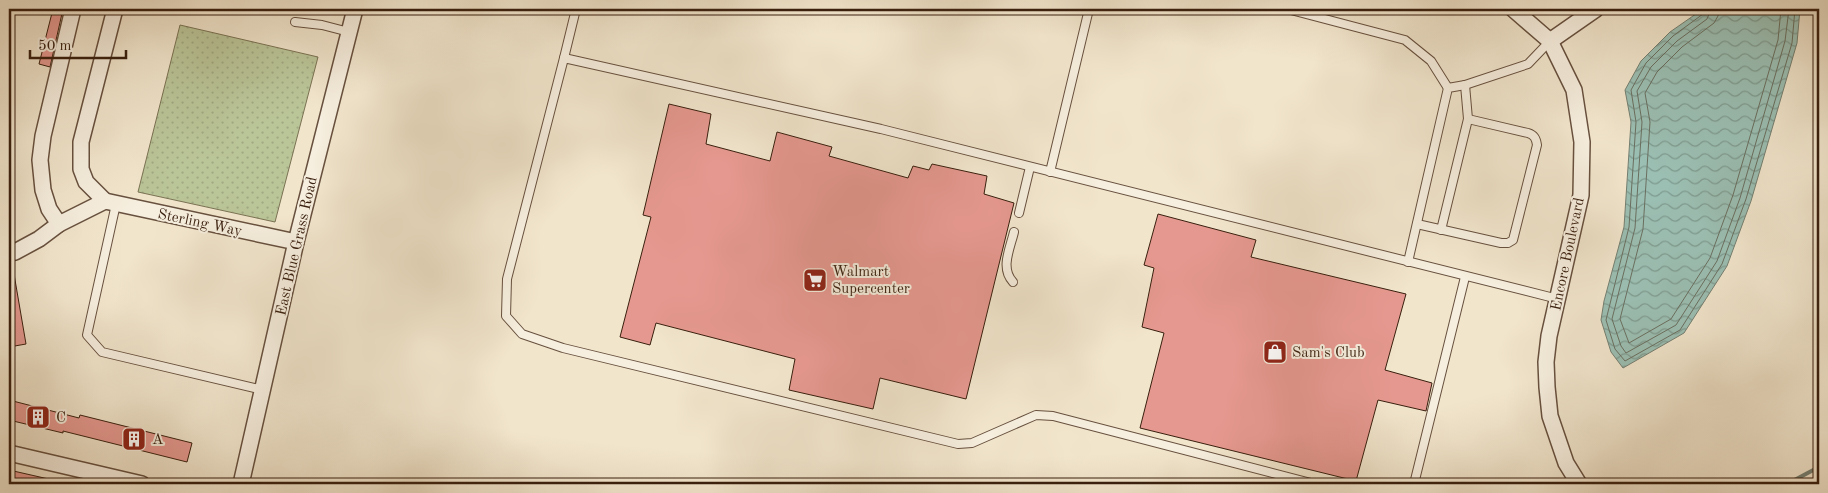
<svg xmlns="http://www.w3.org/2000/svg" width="1828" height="493" font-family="'Old Standard TT',serif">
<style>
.grass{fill:url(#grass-dots);stroke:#7a7253}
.water{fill:url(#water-waves);stroke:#747f71}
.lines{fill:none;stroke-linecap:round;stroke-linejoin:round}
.shore{stroke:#6a6f60;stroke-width:1}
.stream{stroke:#747f71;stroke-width:4}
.building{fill:#e5988f;stroke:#391f0e}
.service-casing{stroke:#67503e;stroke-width:10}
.minor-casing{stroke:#67503e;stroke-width:18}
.service{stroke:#f6eede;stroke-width:8}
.minor{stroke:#f6eede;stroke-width:15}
.labels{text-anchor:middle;stroke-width:4;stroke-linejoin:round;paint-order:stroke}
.street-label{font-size:15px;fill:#391f0e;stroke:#f6eede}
.poi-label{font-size:15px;fill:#391f0e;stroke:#f6eede;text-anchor:start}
</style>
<defs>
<pattern id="grass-dots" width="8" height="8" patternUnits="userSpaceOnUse" patternTransform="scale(1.25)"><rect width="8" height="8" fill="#bac598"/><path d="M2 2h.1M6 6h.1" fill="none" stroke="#a1a982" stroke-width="1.8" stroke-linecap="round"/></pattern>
<pattern id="water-waves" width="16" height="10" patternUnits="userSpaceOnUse" patternTransform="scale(1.25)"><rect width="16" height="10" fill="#9bbfb3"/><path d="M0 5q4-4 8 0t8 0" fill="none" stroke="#7f9b90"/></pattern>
</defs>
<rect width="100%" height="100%" fill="#f1e5cc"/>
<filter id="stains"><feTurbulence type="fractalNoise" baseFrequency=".004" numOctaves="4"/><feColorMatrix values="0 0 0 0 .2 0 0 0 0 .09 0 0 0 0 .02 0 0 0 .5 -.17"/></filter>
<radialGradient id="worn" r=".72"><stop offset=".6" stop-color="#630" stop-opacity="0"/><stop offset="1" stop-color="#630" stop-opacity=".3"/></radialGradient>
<!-- grass -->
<polygon class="grass" points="180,25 318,57 275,222 138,192"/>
<!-- water -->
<polygon class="water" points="1703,9 1800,9 1797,43 1751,201 1727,266 1684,333 1623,368 1611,352 1601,320 1604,301 1624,227 1631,122 1625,90 1641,61 1670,32"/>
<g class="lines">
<!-- shore -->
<g class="shore">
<polyline points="1705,9 1703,14 1673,36 1646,63 1631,90 1636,122 1629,227 1606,320 1615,349 1625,361 1680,330 1722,264 1746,199 1792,43 1795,9"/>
<polyline points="1711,9 1707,19 1677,41 1651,67 1637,91 1642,122 1635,228 1612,319 1621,346 1626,353 1676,325 1717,261 1740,198 1785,41 1789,9"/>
<polyline points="1719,9 1718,16 1714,23 1682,47 1657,72 1645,93 1650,122 1643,229 1620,319 1629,343 1671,319 1710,258 1733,195 1778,40 1781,9"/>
</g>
<!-- stream -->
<polyline class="stream" points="1787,484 1819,467"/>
</g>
<!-- building -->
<g class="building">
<polygon points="53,9 63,9 50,67 39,64"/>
<polygon points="669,104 711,114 706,144 770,161 777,132 832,147 829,156 908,178 913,166 929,170 932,164 987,176 984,194 1014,203 966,399 880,378 873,409 789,390 795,359 656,323 650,345 620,337 651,217 643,215"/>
<polygon points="1158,214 1256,240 1251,257 1406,294 1385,370 1432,383 1426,411 1378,400 1356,481 1140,428 1164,333 1142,327 1154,268 1144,265"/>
<polygon points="14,274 26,344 9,347 9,275"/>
<polygon points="9,400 79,418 80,415 192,443 187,462 63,431 63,433 9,420"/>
<polygon points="9,470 53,480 52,484 9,484"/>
</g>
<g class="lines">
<!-- service casing -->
<g class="service-casing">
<g id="service">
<polyline points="1287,9 1405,40 1431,61 1448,88"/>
<polyline points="295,22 322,25 349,32"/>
<polyline points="564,58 576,9"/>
<polyline points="1050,172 1089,9"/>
<polyline points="116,204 87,335 102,352 263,390"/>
<polyline points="1019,213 1030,167"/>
<path d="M1417 224 1501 243H1508L1513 240 1537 145C1536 138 1534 135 1528 133L1468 119"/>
<polyline points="1441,230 1468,119 1465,85"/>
<polyline points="1408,262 1448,88 1465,85 1528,64 1550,41"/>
<path d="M1013 282C1000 268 1010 249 1014 232"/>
<polyline points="1315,484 1053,416 1036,415 972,443 958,444 563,348 522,334 506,316 507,279 564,58 881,129 1558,299"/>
<polyline points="1414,484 1465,277"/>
</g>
</g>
<!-- minor casing -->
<g class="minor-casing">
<g id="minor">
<polyline points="1513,9 1550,41 1574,90 1582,142 1581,195 1549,336 1546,362 1547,387 1550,416 1566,463 1579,484"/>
<polyline points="1550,41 1596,9"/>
<polyline points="105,201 86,182 81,169 81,142 115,9"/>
<polyline points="59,224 49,209 43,190 40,160 43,136 73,9"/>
<polyline points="9,253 15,252 39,239 59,224 105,201 296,242"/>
<polyline points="9,453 142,484"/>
<polyline points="241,484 296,242 355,9"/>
</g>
</g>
<!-- service -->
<use href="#service" class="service"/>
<!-- minor -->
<use href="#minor" class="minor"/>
</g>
<!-- icons -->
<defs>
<g id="supermarket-square" transform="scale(1.25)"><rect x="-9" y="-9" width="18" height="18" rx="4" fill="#8f2418" stroke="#f6eede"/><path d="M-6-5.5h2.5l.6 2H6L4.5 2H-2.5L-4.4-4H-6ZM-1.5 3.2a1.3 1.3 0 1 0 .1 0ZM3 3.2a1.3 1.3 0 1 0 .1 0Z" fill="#fff"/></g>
<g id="shop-square" transform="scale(1.25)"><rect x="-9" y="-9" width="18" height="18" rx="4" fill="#8f2418" stroke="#f6eede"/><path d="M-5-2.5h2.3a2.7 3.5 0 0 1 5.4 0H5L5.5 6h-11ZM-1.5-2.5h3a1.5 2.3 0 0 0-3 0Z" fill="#fff"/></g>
<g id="building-square" transform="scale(1.25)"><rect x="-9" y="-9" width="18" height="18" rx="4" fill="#8f2418" stroke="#f6eede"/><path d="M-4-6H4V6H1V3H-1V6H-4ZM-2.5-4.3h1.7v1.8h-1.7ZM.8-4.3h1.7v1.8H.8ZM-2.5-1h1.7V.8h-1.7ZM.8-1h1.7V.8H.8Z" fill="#fff"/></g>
</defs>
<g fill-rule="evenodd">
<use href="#supermarket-square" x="815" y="280"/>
<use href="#shop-square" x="1275" y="352"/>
<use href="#building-square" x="38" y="417"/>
<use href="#building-square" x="134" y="439"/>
</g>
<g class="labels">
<!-- street labels -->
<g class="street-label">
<text transform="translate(200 222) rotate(12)" y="5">Sterling Way</text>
<text transform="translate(296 246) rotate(-77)" y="5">East Blue Grass Road</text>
<text transform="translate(1567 254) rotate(-78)" y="5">Encore Boulevard</text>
</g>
<!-- poi labels -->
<g class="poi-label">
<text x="832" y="276">Walmart<tspan x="832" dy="17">Supercenter</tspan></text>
<text x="1292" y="357">Sam's Club</text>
<text x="56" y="422">C</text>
<text x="152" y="444">A</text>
</g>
</g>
<!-- margin -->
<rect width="1828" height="493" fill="none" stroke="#f1e5cc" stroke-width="30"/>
<rect x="10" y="10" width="1808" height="473" fill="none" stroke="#391f0e" stroke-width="2.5"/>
<rect x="15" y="15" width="1798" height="463" fill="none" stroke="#391f0e"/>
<!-- scale -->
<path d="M30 50v8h96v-8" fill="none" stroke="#391f0e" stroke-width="2.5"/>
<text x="38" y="50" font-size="15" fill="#391f0e" stroke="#f6eede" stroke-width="4" paint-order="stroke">50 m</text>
<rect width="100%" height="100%" filter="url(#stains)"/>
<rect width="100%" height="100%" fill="url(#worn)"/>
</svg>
